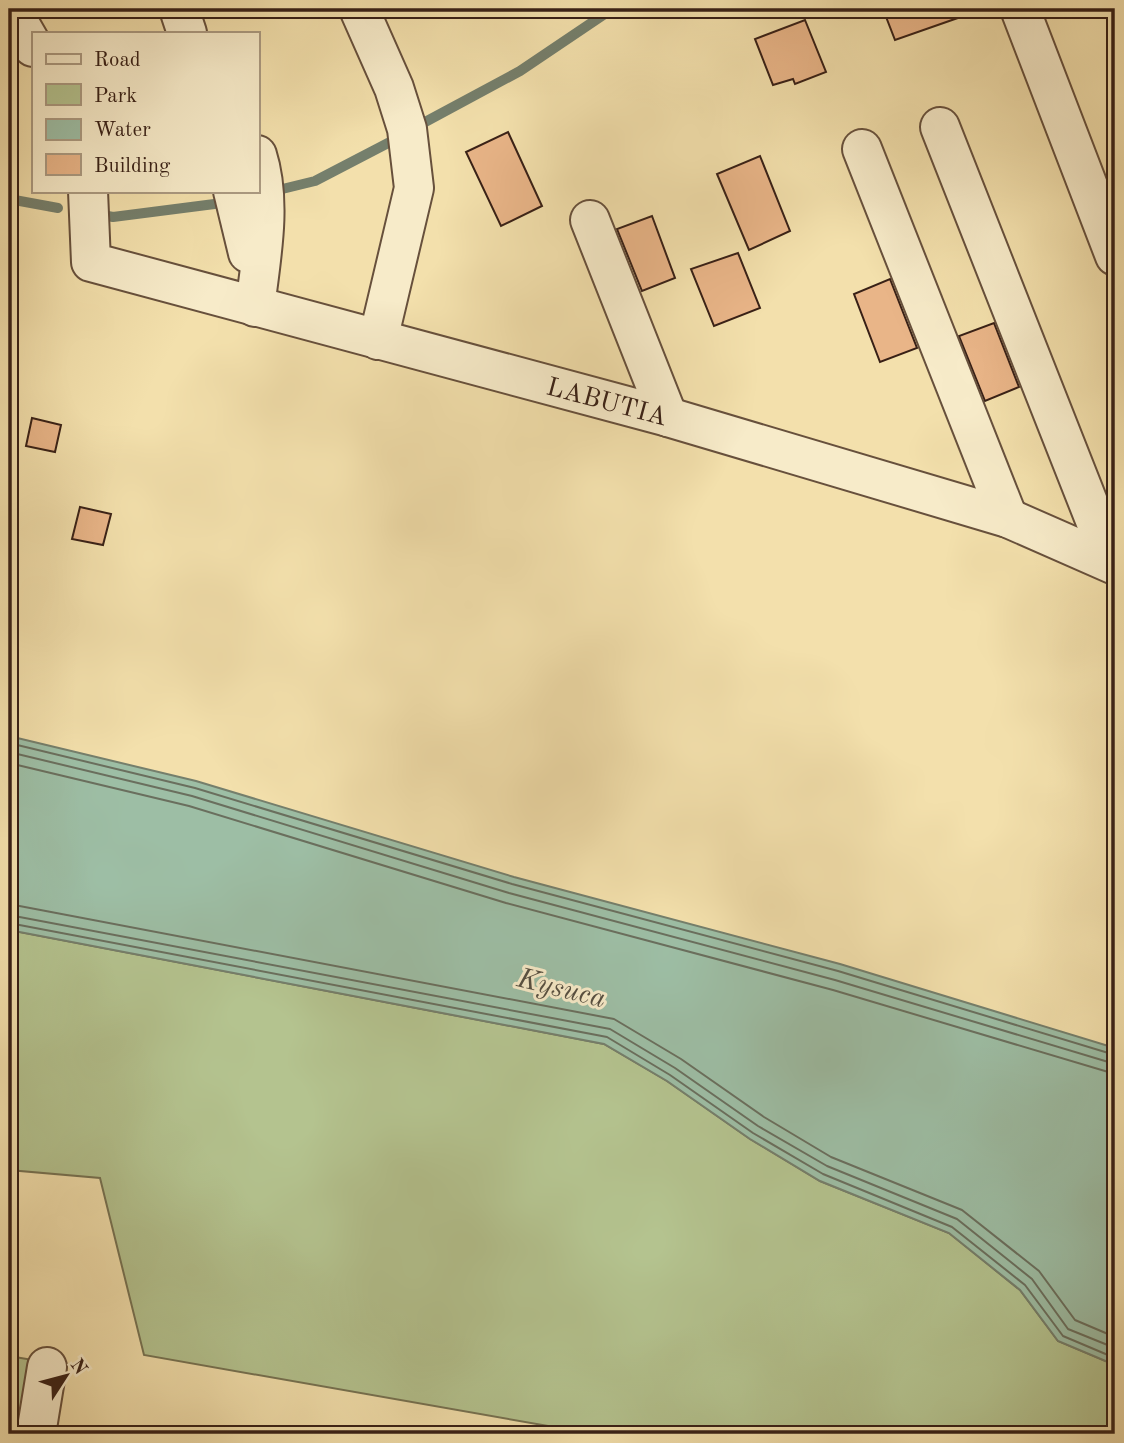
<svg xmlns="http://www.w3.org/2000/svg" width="1124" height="1443" font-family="'Old Standard TT',serif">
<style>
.green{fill:#b4c38f;stroke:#767252;stroke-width:2}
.water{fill:#9dbea5;stroke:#757f6c;stroke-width:2}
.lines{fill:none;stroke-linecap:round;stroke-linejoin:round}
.shore{stroke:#6a6f5e;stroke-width:2}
.stream{stroke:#757f6c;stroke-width:10}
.building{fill:#e9b588;stroke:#382016;stroke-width:2}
.minor-casing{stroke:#67503c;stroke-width:42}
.minor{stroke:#f7ebc9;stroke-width:38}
.labels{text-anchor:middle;stroke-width:6;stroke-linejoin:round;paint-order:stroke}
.street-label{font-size:26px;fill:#382016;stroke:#f7ebc9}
.water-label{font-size:28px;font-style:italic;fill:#564f41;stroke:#f7ebc9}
</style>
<rect width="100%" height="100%" fill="#f3e0ac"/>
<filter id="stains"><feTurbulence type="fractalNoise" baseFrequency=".00286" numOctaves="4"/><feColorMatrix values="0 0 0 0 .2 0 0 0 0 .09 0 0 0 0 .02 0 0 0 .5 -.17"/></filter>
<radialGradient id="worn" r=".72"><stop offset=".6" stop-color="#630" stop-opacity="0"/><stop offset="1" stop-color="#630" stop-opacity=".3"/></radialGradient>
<!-- green -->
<g class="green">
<polygon points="9,930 604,1044 667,1081 750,1139 820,1181 949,1233 1020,1290 1058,1341 1115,1365 1115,1434 594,1434 144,1355 100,1178 9,1170"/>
<polygon points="9,1356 39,1361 27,1434 9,1434"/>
</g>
<!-- water -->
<polygon class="water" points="9,736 196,781 514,877 840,964 1115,1048 1115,1365 1058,1341 1020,1290 949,1233 820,1181 750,1139 667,1081 604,1044 9,930"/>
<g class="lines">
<!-- shore -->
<g class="shore">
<polyline points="9,743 195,788 512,884 838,971 1115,1055"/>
<polyline points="9,752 192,796 509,893 835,980 1115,1064"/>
<polyline points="9,763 189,806 506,903 833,990 1115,1074"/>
<polyline points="9,904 614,1019 681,1059 764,1117 831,1157 962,1210 1039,1271 1075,1320 1115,1337"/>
<polyline points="9,915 610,1029 675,1068 758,1126 827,1166 957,1219 1032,1279 1068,1329 1115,1348"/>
<polyline points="9,923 607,1037 670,1075 753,1133 823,1174 952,1227 1025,1285 1063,1336 1115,1358"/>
</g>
<!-- stream -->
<g class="stream">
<polyline points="414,128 520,71 612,9"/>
<polyline points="270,192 315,181 390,142"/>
<polyline points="9,199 58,208"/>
<polyline points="97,214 113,217 230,202"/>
</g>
</g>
<!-- building -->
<g class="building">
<polygon points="883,9 971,9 972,13 895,40"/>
<polygon points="805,20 826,72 795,84 793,79 773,85 755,39"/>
<polygon points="508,132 542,206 501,226 466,152"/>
<polygon points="760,156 790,231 749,250 717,174"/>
<polygon points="652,216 675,278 642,291 617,229"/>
<polygon points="738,253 760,308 714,326 691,269"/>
<polygon points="890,279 917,348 880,362 854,294"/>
<polygon points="994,323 1019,387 985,401 959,336"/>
<polygon points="32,418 61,425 55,452 26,446"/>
<polygon points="80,507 111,514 103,545 72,539"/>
</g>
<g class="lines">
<!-- minor casing -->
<g class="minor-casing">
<g id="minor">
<polyline points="11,9 33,47"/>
<polyline points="179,9 187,33"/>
<polyline points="359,9 394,88 407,129 414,188 378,340"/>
<polyline points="1020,9 1115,256"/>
<polyline points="940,127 1112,563"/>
<polyline points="862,149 1008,518"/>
<polyline points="88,191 91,262 668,417 1008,518 1115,565"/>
<polyline points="233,191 248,253"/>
<polyline points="590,220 668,417"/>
<path d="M255 307C261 258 272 202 257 155"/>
<polyline points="36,1434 47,1367"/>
</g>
</g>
<!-- minor -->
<use href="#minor" class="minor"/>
</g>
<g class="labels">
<!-- street labels -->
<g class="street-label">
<text transform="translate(607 401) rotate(15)" y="9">LABUTIA</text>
</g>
<!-- water labels -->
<g class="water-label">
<text transform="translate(562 987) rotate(14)" y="10">Kysuca</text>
</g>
</g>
<!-- margin -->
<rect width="1124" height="1443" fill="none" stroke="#f3e0ac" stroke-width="35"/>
<rect x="10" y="10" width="1103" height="1422" fill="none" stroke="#382016" stroke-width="3.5"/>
<rect x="18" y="18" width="1089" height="1408" fill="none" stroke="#382016" stroke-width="2"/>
<!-- legend -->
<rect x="32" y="32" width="228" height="161" fill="#f7ebc9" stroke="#ab9a81" stroke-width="2"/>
<rect x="46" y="54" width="35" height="10" fill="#f7ebc9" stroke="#ab9a81" stroke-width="2"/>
<text x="94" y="66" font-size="21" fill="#382016">Road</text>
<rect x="46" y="84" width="35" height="21" fill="#b4c38f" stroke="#ab9a81" stroke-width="2"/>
<text x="94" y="102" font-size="21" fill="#382016">Park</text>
<rect x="46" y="119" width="35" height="21" fill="#9dbea5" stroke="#ab9a81" stroke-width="2"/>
<text x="94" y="136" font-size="21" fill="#382016">Water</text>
<rect x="46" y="154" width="35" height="21" fill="#e9b588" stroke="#ab9a81" stroke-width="2"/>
<text x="94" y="172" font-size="21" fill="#382016">Building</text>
<!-- north arrow -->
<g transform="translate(66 1376) rotate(54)" stroke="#f7ebc9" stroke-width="5" paint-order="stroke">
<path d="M0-5L12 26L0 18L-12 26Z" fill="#382016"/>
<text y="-10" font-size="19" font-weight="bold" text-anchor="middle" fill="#382016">N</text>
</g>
<rect width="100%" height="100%" filter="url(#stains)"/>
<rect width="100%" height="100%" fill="url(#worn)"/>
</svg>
